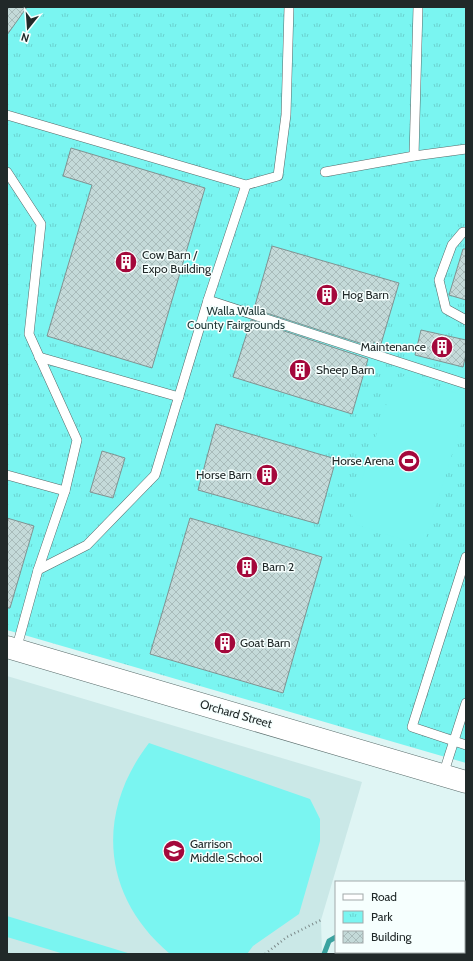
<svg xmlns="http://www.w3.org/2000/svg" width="473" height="961" font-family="Cabin,sans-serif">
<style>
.built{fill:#cae8e7}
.park{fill:url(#park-tufts)}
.pitch{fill:#7af5f1}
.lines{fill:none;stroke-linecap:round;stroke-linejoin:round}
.stream{stroke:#3ba3a0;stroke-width:5}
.building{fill:url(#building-cross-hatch);stroke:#7f9392}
.lane-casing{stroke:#586b6a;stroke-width:10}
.secondary-casing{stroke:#586b6a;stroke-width:23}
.path{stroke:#7c8a8a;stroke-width:2.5;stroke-dasharray:1 3;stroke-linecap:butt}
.lane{stroke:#fff;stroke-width:9}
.secondary{stroke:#fff;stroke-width:22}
.labels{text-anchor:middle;stroke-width:3;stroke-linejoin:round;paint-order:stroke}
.poi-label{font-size:12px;fill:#212929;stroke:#f6fffe;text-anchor:start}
.park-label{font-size:12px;fill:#233b3a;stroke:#f6fffe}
.street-label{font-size:12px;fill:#212929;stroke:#f6fffe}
</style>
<defs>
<pattern id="park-tufts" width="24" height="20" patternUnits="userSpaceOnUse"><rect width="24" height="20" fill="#7af5f1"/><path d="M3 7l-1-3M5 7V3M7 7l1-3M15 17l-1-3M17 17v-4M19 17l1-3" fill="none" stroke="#69d2cf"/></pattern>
<pattern id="building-cross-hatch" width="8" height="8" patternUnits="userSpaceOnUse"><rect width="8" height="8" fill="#c4dad9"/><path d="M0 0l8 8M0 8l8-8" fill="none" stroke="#a8bbba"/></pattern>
</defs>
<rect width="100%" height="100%" fill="#dff5f4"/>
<!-- built -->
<polygon class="built" points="7,676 362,782 321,920 322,954 7,954"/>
<!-- park -->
<polygon class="park" points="7,7 466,7 466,763 7,630"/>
<!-- pitch -->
<g class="pitch">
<polygon points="404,376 462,395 466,402 466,409 426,538 413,543 357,525 351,513 394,381"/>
<path d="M149 743 310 799 320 819V841L299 914 253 946 247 954H170C102 897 95 813 149 743Z"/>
<polygon points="7,916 131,954 64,954 7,937"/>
</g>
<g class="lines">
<!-- stream -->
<g class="stream">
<polyline points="464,904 466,903"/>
<polyline points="324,954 329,941 336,937"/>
</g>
</g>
<!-- building -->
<g class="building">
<polygon points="7,7 27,7 7,35"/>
<polygon points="71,148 205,188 152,368 47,336 92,185 63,176"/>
<polygon points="272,246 399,283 381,344 374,342 372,347 254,309"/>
<polygon points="463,249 466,249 466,300 449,295"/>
<polygon points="251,320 368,359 352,414 233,377"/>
<polygon points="421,330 466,340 466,354 463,367 415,355"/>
<polygon points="216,424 336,459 318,524 198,490"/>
<polygon points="102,451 125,458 113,498 90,492"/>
<polygon points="7,518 34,526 10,608 7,608"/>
<polygon points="190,518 322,557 283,693 150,654"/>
</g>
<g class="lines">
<!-- lane casing -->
<g class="lane-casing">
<g id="lane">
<polyline points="7,115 246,185 208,300 155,475 87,545 38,570"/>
<polyline points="414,156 418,7"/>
<polyline points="7,172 41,224 29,334 77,440 65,491"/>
<polyline points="325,172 414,156 466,149"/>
<polyline points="246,185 278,176 286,115 289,7"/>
<polyline points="466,232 463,232 452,245 439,280 446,309 466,320"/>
<polyline points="208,300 466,384"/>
<polyline points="39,357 179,397"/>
<polyline points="7,475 65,491 38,570 16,650"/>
<polyline points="466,557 412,727 466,745"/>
<polyline points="443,775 466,703"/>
</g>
</g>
<!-- secondary casing -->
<g class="secondary-casing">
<polyline id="secondary" points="7,647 466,782"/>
</g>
<!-- path -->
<polyline class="path" points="265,954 287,937 321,920"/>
<!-- lane -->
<use href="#lane" class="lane"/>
<!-- secondary -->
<use href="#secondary" class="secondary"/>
</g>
<!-- icons -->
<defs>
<g id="building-disc" transform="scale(1.15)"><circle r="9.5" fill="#a4083b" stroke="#f6fffe"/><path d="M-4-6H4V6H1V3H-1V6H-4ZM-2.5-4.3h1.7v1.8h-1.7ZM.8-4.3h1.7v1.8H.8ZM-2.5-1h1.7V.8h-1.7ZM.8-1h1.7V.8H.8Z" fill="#fff"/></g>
<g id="stadium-disc" transform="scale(1.15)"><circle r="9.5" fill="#a4083b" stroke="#f6fffe"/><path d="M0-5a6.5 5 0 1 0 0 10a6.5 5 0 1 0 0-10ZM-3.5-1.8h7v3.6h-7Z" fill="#fff"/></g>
<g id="school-disc" transform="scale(1.15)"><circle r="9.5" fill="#a4083b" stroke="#f6fffe"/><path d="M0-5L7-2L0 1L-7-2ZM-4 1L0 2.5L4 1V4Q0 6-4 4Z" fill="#fff"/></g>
</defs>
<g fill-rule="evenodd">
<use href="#building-disc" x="126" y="262"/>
<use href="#building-disc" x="327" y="295"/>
<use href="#building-disc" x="442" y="347"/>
<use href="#building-disc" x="300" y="370"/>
<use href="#stadium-disc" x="409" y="461"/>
<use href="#building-disc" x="267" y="475"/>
<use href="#building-disc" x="247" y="567"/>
<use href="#building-disc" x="225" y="643"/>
<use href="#school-disc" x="174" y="851"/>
</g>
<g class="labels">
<!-- poi labels -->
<g class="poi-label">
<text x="142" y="259">Cow Barn /<tspan x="142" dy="14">Expo Building</tspan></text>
<text x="342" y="299">Hog Barn</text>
<text x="426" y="351" text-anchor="end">Maintenance</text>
<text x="316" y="374">Sheep Barn</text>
<text x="394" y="465" text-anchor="end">Horse Arena</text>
<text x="252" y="479" text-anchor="end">Horse Barn</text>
<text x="262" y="571">Barn 2</text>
<text x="240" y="647">Goat Barn</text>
<text x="190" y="848">Garrison<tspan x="190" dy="14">Middle School</tspan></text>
</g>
<!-- park labels -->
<g class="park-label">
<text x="236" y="315">Walla Walla<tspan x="236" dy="14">County Fairgrounds</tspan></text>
</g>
<!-- street labels -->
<g class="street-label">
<text transform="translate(236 714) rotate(16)" y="4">Orchard Street</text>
</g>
</g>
<!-- border -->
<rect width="473" height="961" fill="none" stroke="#212929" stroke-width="16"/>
<!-- legend -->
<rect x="335" y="881" width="130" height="72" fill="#f6fffe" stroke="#a1a9a9"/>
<rect x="343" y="894" width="20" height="6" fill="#ffffff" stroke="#a1a9a9"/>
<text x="371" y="901" font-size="12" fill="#212929">Road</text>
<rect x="343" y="911" width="20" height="12" fill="url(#park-tufts)" stroke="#a1a9a9"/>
<text x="371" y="921" font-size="12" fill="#212929">Park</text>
<rect x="343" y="931" width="20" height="12" fill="url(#building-cross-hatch)" stroke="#a1a9a9"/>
<text x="371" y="941" font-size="12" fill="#212929">Building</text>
<!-- north arrow -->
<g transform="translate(28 28) rotate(197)" stroke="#f6fffe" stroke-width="3" paint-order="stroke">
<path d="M0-3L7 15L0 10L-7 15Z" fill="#212929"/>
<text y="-6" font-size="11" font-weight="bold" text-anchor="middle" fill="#212929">N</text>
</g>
</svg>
